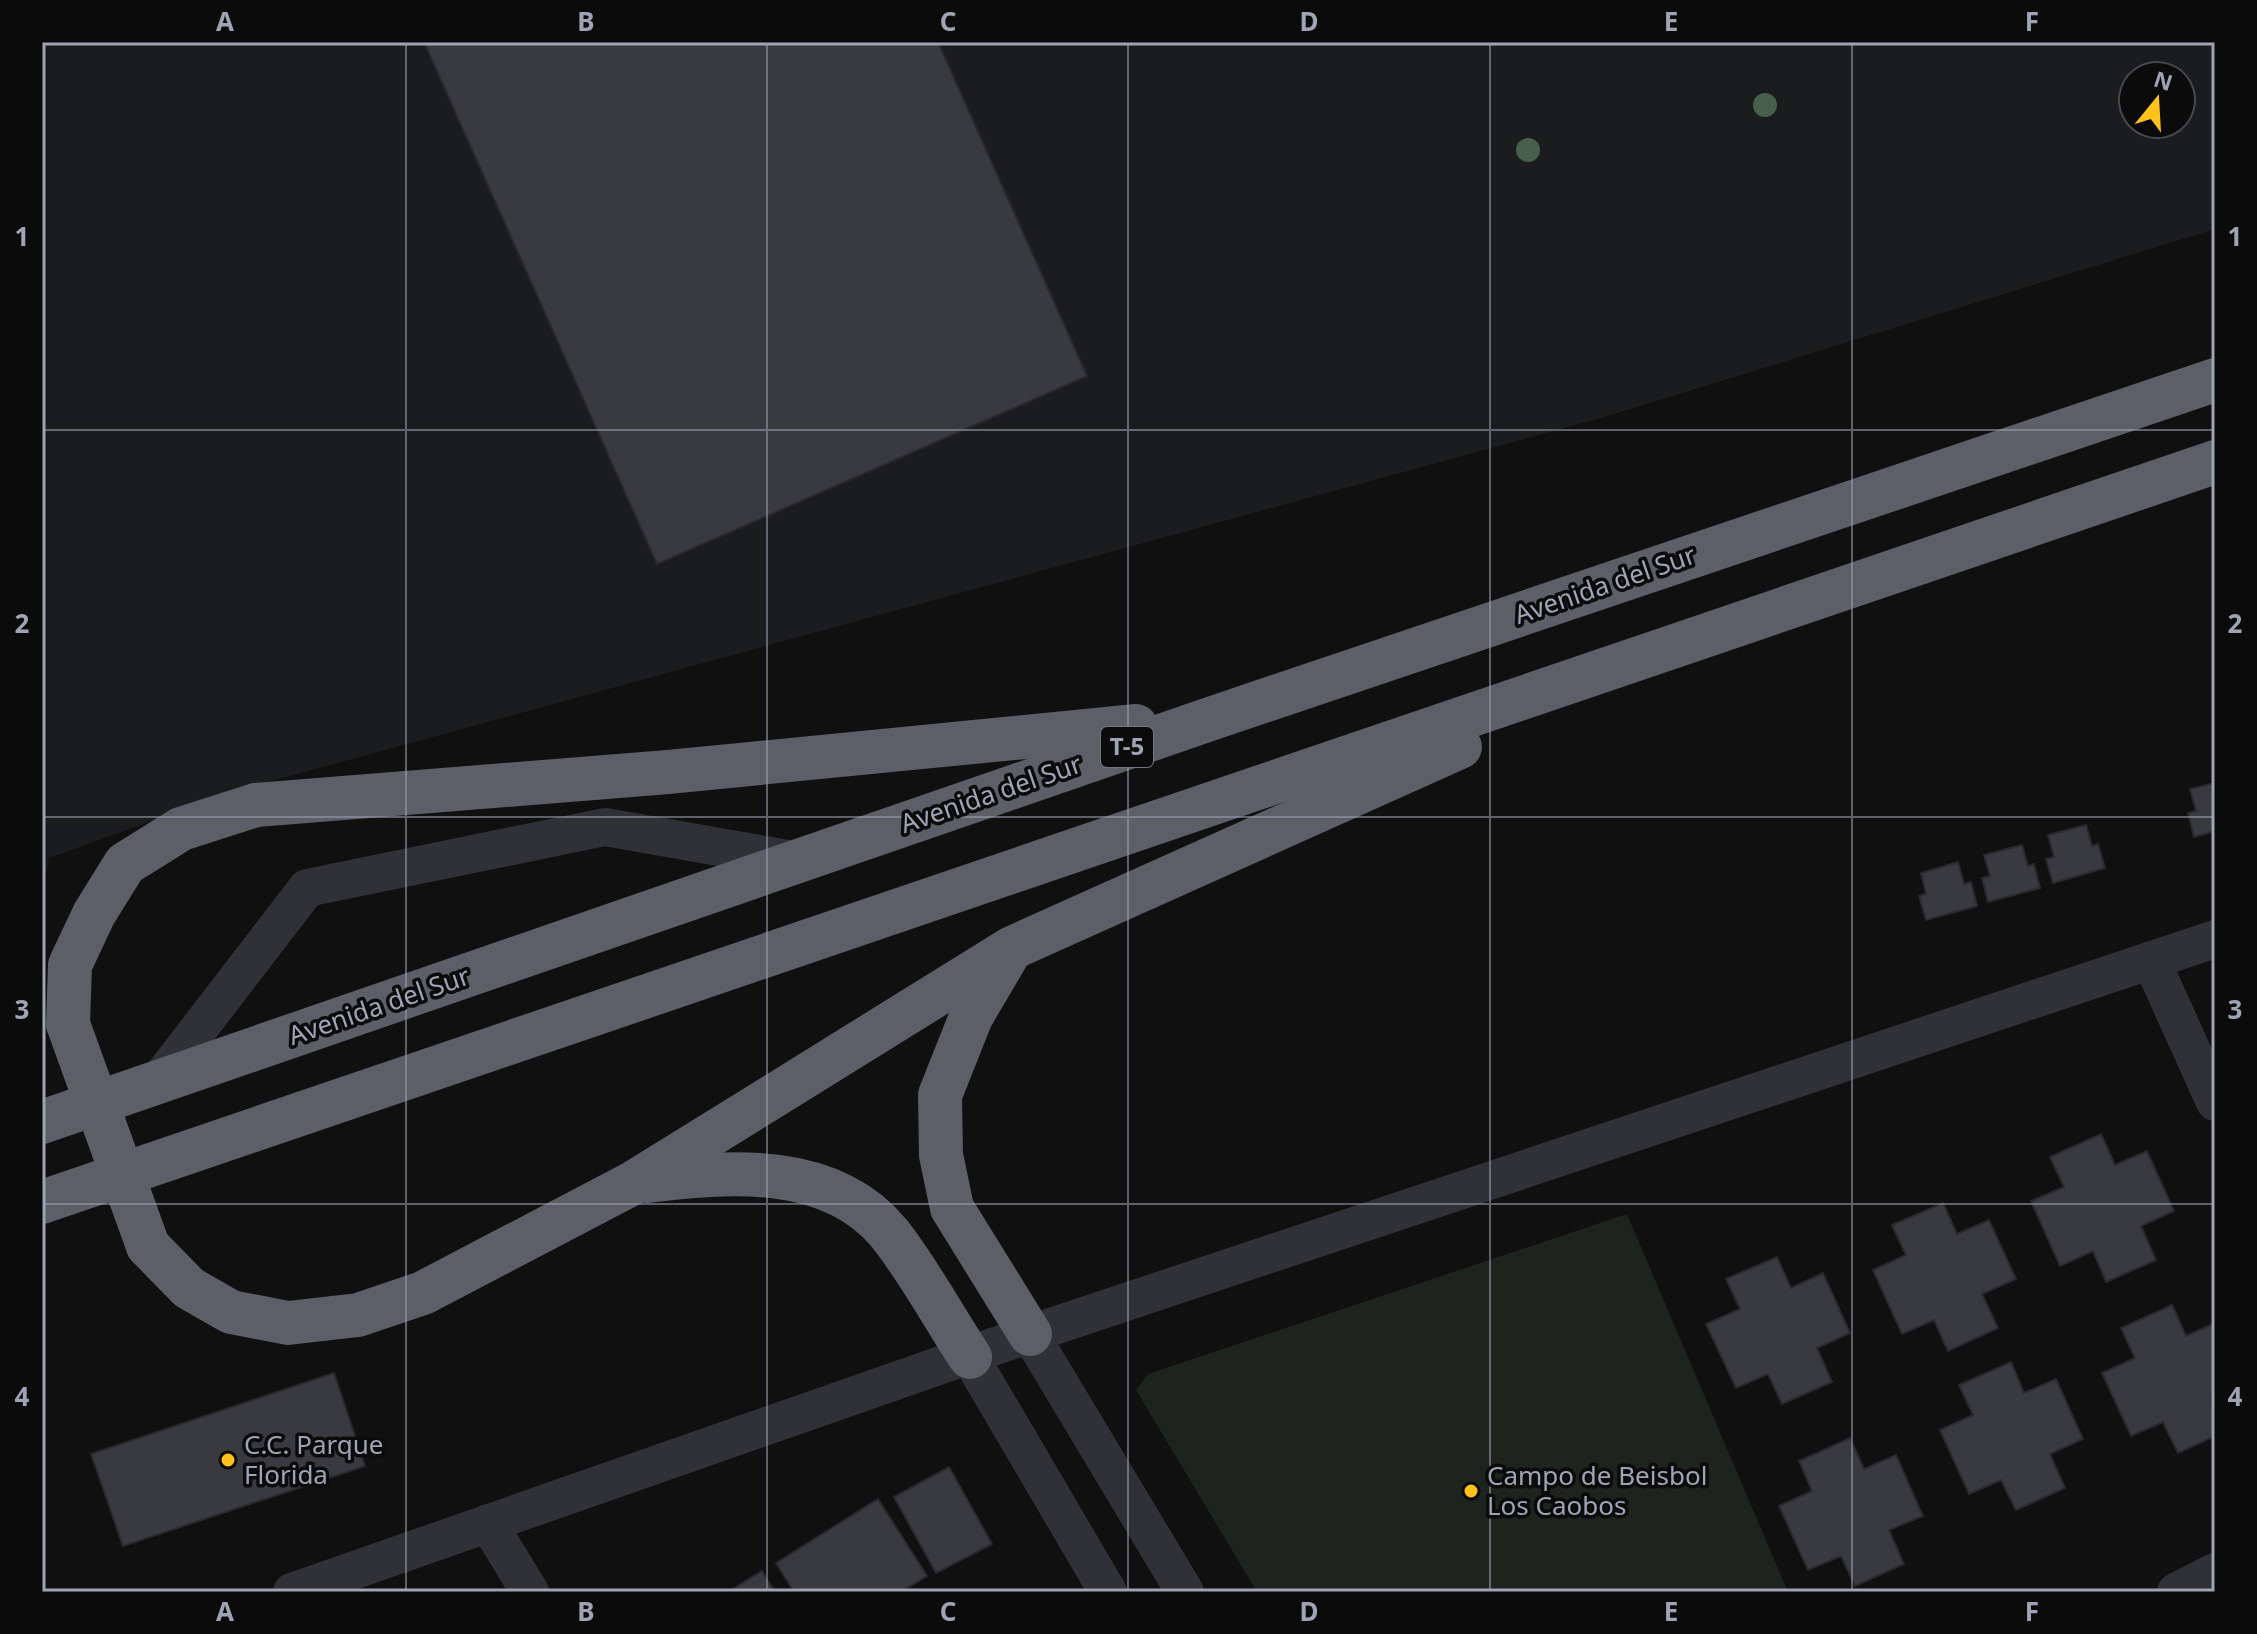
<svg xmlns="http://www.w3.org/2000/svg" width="2257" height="1634" font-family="'Noto Sans',sans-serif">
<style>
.built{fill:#1b1c1e;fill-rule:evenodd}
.green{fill:#1c241d}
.building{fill:#393a40;stroke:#2a292e;stroke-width:2}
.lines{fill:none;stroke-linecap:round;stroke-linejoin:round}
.minor{stroke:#303137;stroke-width:38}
.highway{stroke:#5c5e68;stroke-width:44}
.highway-bridge{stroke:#5c5e68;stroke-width:44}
.tree{fill:#47604b}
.grid{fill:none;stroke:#9fa4b4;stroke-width:2;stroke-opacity:0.55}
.poi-dot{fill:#ffc21a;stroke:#0b0b0c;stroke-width:3}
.labels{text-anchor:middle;stroke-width:7;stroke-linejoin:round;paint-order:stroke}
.shield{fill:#0b0b0c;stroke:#737682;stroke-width:2}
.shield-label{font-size:24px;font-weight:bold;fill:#9fa4b4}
.street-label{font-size:26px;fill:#9fa4b4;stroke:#0b0b0c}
.poi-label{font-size:26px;fill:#9fa4b4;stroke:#0b0b0c;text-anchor:start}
.neatline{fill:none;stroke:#9fa4b4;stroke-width:3}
.grid-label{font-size:26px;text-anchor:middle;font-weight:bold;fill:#9fa4b4}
</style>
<rect width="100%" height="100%" fill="#101011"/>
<!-- built -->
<path class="built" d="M42 42H2215V229L1601 418 235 791 49 858 42 894ZM2133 76H2181V124H2133Z"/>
<!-- green -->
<polygon class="green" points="1627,1214 1788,1592 1257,1592 1136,1390 1148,1374"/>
<!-- building -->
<g class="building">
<polygon points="424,42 938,42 1087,376 657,564"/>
<polygon points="2215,783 2215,831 2194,837 2188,813 2196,811 2190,789"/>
<polygon points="2086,825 2092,846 2098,844 2105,868 2053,883 2046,859 2054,857 2048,835"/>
<polygon points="2022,845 2028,866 2034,864 2040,888 1988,902 1982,878 1990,876 1984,855"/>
<polygon points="1958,862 1964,884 1971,882 1977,906 1926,920 1919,896 1926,894 1921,873"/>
<polygon points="2101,1134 2115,1165 2147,1151 2174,1211 2141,1226 2156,1260 2106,1282 2093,1251 2060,1266 2031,1201 2064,1187 2050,1157"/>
<polygon points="1943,1203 1957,1234 1989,1220 2016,1279 1982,1294 1998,1328 1948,1351 1934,1320 1902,1334 1873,1270 1906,1255 1892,1225"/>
<polygon points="1777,1257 1791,1288 1823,1273 1850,1333 1817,1348 1832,1382 1782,1404 1768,1374 1736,1388 1706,1324 1740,1309 1726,1279"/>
<polygon points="2172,1305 2186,1336 2215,1323 2215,1395 2212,1397 2215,1436 2178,1453 2163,1422 2131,1436 2102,1373 2135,1358 2121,1328"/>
<polygon points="2011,1362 2024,1393 2056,1379 2083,1439 2050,1454 2065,1488 2016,1510 2001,1480 1969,1494 1940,1430 1973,1415 1959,1385"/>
<polygon points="334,1373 365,1466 123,1546 91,1454"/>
<polygon points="1850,1438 1864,1469 1896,1455 1923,1516 1889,1530 1904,1564 1855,1586 1841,1556 1808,1570 1779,1506 1812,1491 1799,1461"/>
<polygon points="949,1467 992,1544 936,1573 894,1497"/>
<polygon points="878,1499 927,1576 901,1592 794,1592 776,1563"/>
<polygon points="762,1571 775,1592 728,1592"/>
</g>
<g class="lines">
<!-- minor -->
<g class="minor">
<polyline points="2151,960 2215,1102"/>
<polyline points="157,1083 307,888 605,827 799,861"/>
<polyline points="1030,1334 1185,1592"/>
<polyline points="970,1357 1108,1592"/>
<polyline points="488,1523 530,1592"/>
<polyline points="292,1592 1030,1334 2215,939"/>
<polyline points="2176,1592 2215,1572"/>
</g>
<!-- highway -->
<g class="highway">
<polyline points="1008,954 971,1017 940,1095 941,1155 952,1208 1030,1334"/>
<polyline points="68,1024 70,965 94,914 125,864 181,829 256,805 668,772 1136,726"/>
<polyline points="42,1122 1210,719 2215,380"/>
<path d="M647 1181C728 1171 830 1162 889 1233 919 1271 943 1316 970 1357"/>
<polyline points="42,1202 2215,462"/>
<polyline points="148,1246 189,1288 231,1312 288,1323 358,1315 423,1293 633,1183 1012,948 1460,747"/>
</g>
<!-- highway-bridge -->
<polyline class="highway-bridge" points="68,1024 148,1246"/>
</g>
<!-- trees -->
<g class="tree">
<circle cx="1765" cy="105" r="12"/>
<circle cx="1528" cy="150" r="12"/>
</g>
<!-- grid -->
<path class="grid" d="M406 42V1592M767 42V1592M1128 42V1592M1490 42V1592M1852 42V1592M42 430H2215M42 817H2215M42 1204H2215"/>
<!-- markers -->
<g class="poi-dot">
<circle cx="228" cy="1460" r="8"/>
<circle cx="1471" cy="1491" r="8"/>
</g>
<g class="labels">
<!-- shield labels -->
<rect class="shield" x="1101" y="727" width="52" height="40" rx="6"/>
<g class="shield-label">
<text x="1127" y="755">T-5</text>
</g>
<!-- street labels -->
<g class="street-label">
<text transform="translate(1605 585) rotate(-19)" y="9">Avenida del Sur</text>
<text transform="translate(991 794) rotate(-19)" y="9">Avenida del Sur</text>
<text transform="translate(379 1006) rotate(-19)" y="9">Avenida del Sur</text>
</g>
<!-- poi labels -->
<g class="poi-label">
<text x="244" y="1454">C.C. Parque<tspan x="244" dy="30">Florida</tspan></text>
<text x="1487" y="1485">Campo de Beisbol<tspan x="1487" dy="30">Los Caobos</tspan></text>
</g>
</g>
<!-- border -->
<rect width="2257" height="1634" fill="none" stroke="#0b0b0c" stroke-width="88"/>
<!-- north arrow -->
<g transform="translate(2157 100) rotate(18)"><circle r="38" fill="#0b0b0c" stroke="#46484f" stroke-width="2"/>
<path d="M0-6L14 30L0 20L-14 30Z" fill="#ffc21a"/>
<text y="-12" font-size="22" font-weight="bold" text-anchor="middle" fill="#9fa4b4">N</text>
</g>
<rect x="44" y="44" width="2169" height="1546" class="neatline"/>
<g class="grid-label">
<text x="225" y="31">A</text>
<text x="586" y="31">B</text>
<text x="948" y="31">C</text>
<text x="1309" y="31">D</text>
<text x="1671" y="31">E</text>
<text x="2032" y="31">F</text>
<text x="22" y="246">1</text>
<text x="2235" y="246">1</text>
<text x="22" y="633">2</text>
<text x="2235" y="633">2</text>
<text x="22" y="1019">3</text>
<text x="2235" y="1019">3</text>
<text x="22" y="1406">4</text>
<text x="2235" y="1406">4</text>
<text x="225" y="1621">A</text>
<text x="586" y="1621">B</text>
<text x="948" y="1621">C</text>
<text x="1309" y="1621">D</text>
<text x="1671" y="1621">E</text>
<text x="2032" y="1621">F</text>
</g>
</svg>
